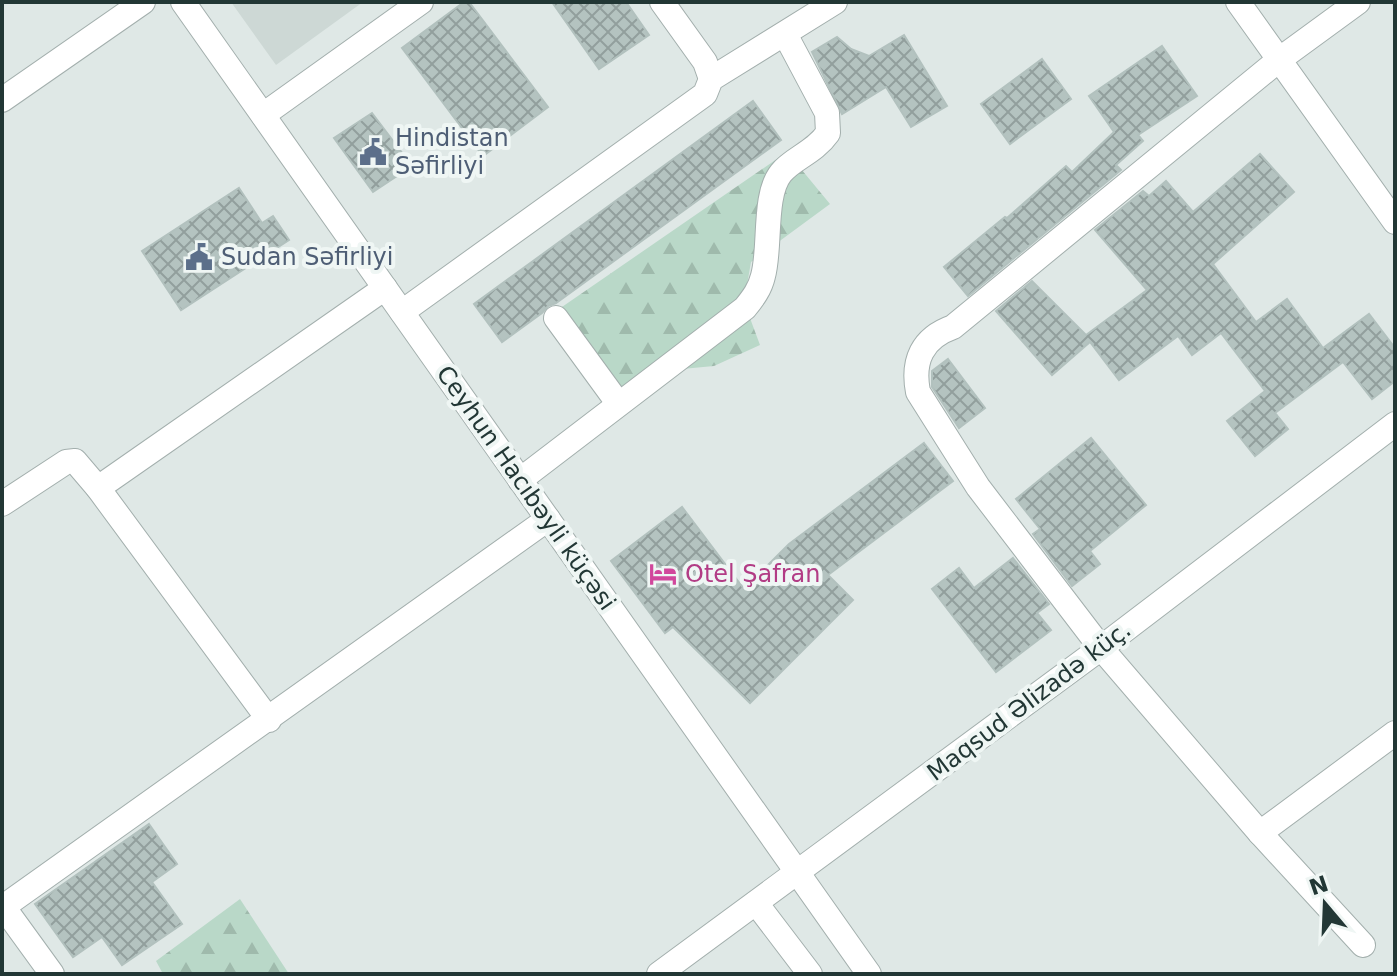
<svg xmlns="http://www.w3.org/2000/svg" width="1397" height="976" font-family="'DejaVu Sans',sans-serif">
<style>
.built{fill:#cdd8d5}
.forest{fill:url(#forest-firs)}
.building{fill:url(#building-cross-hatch);stroke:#b2c1be;stroke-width:2}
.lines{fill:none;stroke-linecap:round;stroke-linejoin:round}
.minor-casing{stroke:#a3afad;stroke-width:26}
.minor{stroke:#fff;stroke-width:24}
.labels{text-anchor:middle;stroke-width:8;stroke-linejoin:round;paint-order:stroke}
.service-label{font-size:24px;fill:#4e5e75;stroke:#eff6f4;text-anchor:start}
.street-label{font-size:24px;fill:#223735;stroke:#eff6f4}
.hotel-label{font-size:24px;fill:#b23c85;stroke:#eff6f4;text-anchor:start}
</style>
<defs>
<pattern id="forest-firs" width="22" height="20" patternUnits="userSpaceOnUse" patternTransform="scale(2)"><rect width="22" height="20" fill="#b9d8c8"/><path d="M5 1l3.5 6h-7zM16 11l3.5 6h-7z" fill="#9fbaac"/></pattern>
<pattern id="building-cross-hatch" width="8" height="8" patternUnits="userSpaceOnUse" patternTransform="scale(2)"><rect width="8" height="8" fill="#b4c3c0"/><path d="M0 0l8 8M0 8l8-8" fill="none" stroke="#929f9d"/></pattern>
</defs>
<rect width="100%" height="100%" fill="#dfe8e6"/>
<!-- built -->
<polygon class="built" points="231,2 363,2 276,65"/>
<!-- forest -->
<g class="forest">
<polygon points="787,152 830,204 751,262 744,302 760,345 714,366 661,371 622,394 559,309"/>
<polygon points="240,899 289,974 163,974 156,961"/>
</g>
<!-- building -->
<g class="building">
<polygon points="464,2 469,2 548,107 483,156 402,48"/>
<polygon points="552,2 626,2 649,35 599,69"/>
<polygon points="904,35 947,106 911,127 886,87 842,114 812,52 837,37 851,49 869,56"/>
<polygon points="1162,46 1197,96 1138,135 1143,141 1116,165 1121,170 968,296 944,267 1005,217 1007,218 1066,166 1072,172 1114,132 1089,96"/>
<polygon points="1042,59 1071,99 1010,144 981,104"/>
<polygon points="753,101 781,140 556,303 548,306 542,313 502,342 474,304"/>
<polygon points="372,113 412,166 373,192 334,138"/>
<polygon points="1260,154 1294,192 1213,264 1256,322 1287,299 1323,348 1369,314 1395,348 1395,381 1372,399 1343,362 1275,413 1288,429 1255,456 1227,421 1265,391 1221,333 1192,355 1178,336 1119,380 1090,342 1052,375 996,311 1032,281 1086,335 1147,290 1095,230 1143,191 1149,196 1166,181 1193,212"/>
<polygon points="239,188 262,223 273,216 289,240 181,310 142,251"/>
<polygon points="948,359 985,408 959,428 932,387 932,371"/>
<polygon points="1091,438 1146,505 1090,551 1100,564 1072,586 1033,534 1040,529 1016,499"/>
<polygon points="924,443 953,481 828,575 853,600 750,703 673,627 665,633 611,561 682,507 744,589 789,544"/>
<polygon points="1013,558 1049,604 1037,613 1051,630 996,672 932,589 959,568 974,588"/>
<polygon points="149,824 177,864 152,882 182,924 122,965 102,937 73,957 35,904"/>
</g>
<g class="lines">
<!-- minor casing -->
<g class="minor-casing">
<g id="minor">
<polyline points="183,2 869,974"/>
<polyline points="662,2 705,62 711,79"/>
<polyline points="1238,2 1395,222"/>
<path d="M1358 2 1280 59 953 327C922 338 912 361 918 392L978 487 1101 648 1260 833 1363 945"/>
<polyline points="2,100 143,2"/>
<polyline points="263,115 421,2"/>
<polyline points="402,312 705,94 711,79 835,2"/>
<polyline points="556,318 618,403"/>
<path d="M520 480 745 308C753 298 760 289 763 276 771 248 763 195 781 173 793 158 814 153 828 133L827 113 785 34"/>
<polyline points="98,488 385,288"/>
<polyline points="2,504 66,462 75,461 98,488 269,720"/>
<polyline points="1260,833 1395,733"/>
<polyline points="756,903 810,974"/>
<polyline points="2,905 52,974"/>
<polyline points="3,907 548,519"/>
<polyline points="659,974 1101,648 1395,424"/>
</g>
</g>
<!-- minor -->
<use href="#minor" class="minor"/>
</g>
<!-- icons -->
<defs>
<g id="civic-bare" transform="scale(2.16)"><path d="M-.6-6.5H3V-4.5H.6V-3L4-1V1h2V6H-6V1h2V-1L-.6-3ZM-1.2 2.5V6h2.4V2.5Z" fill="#5c6f8a" stroke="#eff6f4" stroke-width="2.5" paint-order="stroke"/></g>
<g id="hotel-bare" transform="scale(2.16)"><path d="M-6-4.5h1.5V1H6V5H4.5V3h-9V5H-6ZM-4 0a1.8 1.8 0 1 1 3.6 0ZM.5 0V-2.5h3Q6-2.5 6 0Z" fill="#d1479c" stroke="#eff6f4" stroke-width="2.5" paint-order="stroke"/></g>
</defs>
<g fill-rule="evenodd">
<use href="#civic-bare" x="373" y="152"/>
<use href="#civic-bare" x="199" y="257"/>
<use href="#hotel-bare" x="663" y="574"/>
</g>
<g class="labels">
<!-- service labels -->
<g class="service-label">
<text x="395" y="146">Hindistan<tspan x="395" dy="28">Səfirliyi</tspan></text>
<text x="221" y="265">Sudan Səfirliyi</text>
</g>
<!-- street labels -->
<g class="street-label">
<text transform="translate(526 488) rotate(55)" y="8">Ceyhun Hacıbəyli küçəsi</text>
<text transform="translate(1029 701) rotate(-37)" y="8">Maqsud Əlizadə küç.</text>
</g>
<!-- hotel labels -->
<g class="hotel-label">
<text x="685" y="582">Otel Şafran</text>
</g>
</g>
<!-- border -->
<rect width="1397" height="976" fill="none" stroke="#223735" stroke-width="8"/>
<!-- north arrow -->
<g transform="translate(1325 904) rotate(341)" stroke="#eff6f4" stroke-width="6" paint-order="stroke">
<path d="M0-6L14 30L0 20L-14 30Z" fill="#223735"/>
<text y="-12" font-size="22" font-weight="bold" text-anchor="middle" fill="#223735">N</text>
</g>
</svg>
